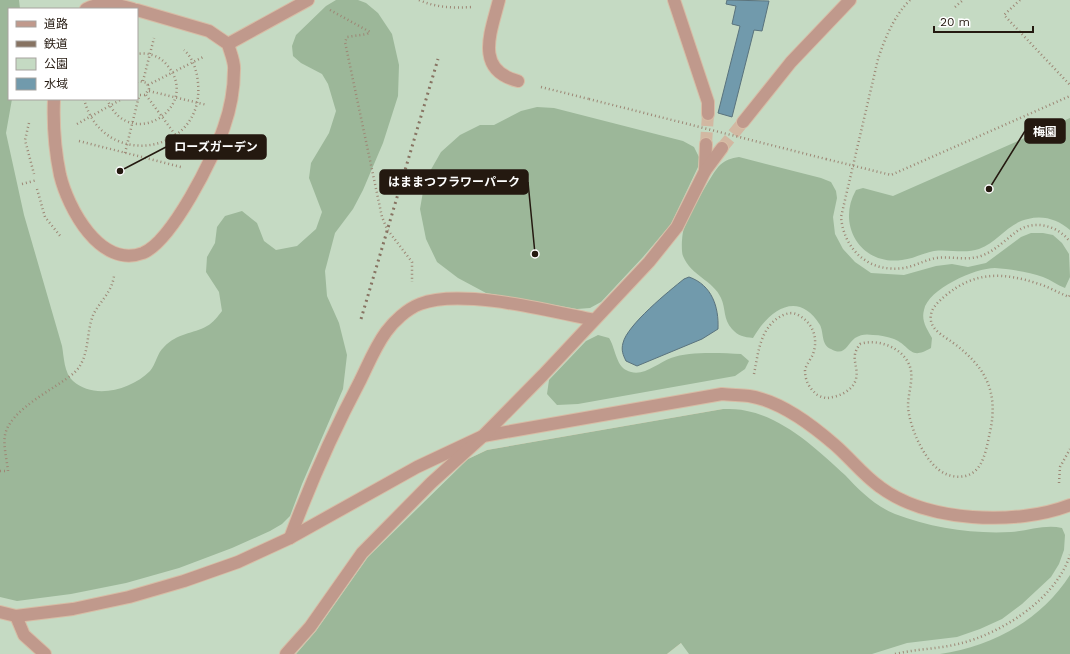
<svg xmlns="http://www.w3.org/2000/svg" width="1070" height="654" font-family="'Work Sans','Noto Sans JP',sans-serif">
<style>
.green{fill:#c5dac3;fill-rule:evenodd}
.forest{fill:#9cb799}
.water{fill:#719aac;stroke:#5a737d}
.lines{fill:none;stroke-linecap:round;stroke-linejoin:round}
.minor-tunnel{stroke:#d2b8a2;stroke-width:12;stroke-dasharray:12 6;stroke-linecap:butt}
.minor-casing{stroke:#d7bca5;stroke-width:14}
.path{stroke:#9d8775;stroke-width:2.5;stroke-dasharray:1 3;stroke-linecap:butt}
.minor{stroke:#c0998c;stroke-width:12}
.rail{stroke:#877362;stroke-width:3;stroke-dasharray:2 4;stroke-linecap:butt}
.path-bridge{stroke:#9d8775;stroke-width:2.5;stroke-dasharray:1 3;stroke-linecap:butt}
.leader{fill:none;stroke:#241910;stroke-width:1.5}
.callout-dot{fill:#241910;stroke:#fff;stroke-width:1.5}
.callout{fill:#241910;stroke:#241910;stroke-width:1.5}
.callout-label{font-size:12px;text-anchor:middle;font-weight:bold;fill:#fff}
</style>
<rect width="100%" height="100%" fill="#fee0c6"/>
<!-- green -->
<path class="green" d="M0 0H1070V654H667L681 643 723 409 487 450 468 459 296 654H0ZM9 9H137V99H9Z"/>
<!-- forest -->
<g class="forest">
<path d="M0 0H19L20 9H9V99H12L6 133 24 215 62 346C64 357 64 373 73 381 94 400 131 390 150 371 156 364 157 353 164 347 177 333 193 334 207 326 213 323 218 316 222 311L219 292 206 272 207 257 215 243 217 227 225 216 242 211 257 223 264 241 276 250 297 246 316 229 322 212 309 178 311 163 329 133 336 111 328 84 322 74 301 63 293 56 292 46 296 35 326 6 336 0H358L366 3 378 13 392 34 399 65 398 96 383 143 363 190 353 209 335 233 325 271 327 296 339 323 347 355 343 389 302 484 290 516 282 524 270 531 232 548 179 568 126 583 71 594 17 601 0 597Z"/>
<polygon points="537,107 554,108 683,141 694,147 699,157 698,167 671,224 643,257 601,302 590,308 577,309 486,293 458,278 437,262 426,239 420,209 425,180 441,152 460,135 480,125 494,125 521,111"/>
<path d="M1070 118V230C1058 220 1044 215 1028 219 1008 223 998 242 979 249 965 254 949 249 934 251 923 253 913 259 902 260 861 266 836 225 856 190L863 188 893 196Z"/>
<path d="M739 157 821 178 831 182 836 191 837 198 833 217 835 234 843 249 855 262 871 273 904 275 936 266 952 264 968 267 986 263 1021 237 1031 233H1043L1053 235 1062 243 1069 254 1070 277 1065 288C1057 285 1051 280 1043 277 1029 272 1009 269 995 268 975 268 928 289 924 310 921 321 927 329 932 338L931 348C909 361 911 346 894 339 888 337 880 335 873 335 867 334 861 334 855 338 847 344 845 357 831 349 821 345 824 333 820 325 798 289 769 310 753 338 744 337 738 336 732 329 723 319 726 309 721 298 713 280 691 276 683 256 681 251 682 237 683 232 686 221 712 172 720 165 726 160 731 158 739 157Z"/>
<path d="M598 335 609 338C615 347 616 365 626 370 642 379 657 363 671 358 689 351 722 353 741 354L749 361 745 369 735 376 578 404 557 405 547 394 549 380 586 341Z"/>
<path d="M723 409C731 409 739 409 747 411 784 418 818 450 845 475 859 490 875 506 895 514 932 528 971 534 1011 532 1028 531 1045 524 1062 528L1065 535 1064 550 1059 564 1051 577 1022 604 1002 619 980 629 957 637 907 643 872 654H689L681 643 667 654H296L316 631 368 557 468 459 487 450Z"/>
<path d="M1070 575V654H940C992 647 1041 620 1070 575Z"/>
</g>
<!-- water -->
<g class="water">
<polygon points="727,0 769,1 762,31 754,30 732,117 718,113 740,26 732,24 736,6 726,4"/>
<path d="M689 277C712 285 719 307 718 329L702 339 637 366 626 361C623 355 621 350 623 343 627 325 669 291 684 279Z"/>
</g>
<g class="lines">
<!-- minor-tunnel -->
<g class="minor-tunnel">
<polyline points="706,144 708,114"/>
<polyline points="722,148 743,122"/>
</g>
<!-- minor casing -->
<g class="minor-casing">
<g id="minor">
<path d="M499 0C491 32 474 70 518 81"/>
<polyline points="674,0 708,102 708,114"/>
<path d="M86 9C102 1 116 4 133 9"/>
<polyline points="228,44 308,0"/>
<path d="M54 99C53 123 55 151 60 175 68 208 100 269 143 253 172 241 214 157 224 127 230 110 234 89 234 70 235 62 230 52 228 44L209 31 137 10"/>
<polyline points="743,122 791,62 850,0"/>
<polyline points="705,171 706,144"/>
<path d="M290 538C310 484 333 432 360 381 368 365 375 347 386 332 394 321 407 309 420 304 461 288 550 311 594 320"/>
<path d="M0 612 16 616 73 609 129 597 184 581 238 562 290 538 417 467 483 436 722 394C731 395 740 395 749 396 781 401 812 425 835 445 851 459 863 475 880 487 927 522 1016 526 1070 505"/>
<polyline points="16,616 24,635 45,654"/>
<polyline points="286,654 310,627 362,553 431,483 483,436 543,375 649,262 677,227 705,171 722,148"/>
</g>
</g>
<!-- path -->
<g class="path">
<path d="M419 0C437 8 453 8 473 7"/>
<path d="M910 0C894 16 885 38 878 59L841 217C844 250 869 273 904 268 915 266 925 260 936 258 952 256 966 261 981 256 995 251 1005 240 1016 232 1033 219 1058 225 1070 242"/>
<polyline points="1020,0 1004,15 1070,85"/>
<polyline points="955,7 963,0"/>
<polyline points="330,10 370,32 367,34 347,37 345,42 382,217 387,229 412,262 412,282"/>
<polyline points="143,81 154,38"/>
<polyline points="137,82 140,81 147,83 149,89 145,95 137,95"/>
<polyline points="148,85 205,56"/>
<polyline points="541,87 589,99"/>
<polyline points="149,91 207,105"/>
<polyline points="146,95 188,152"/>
<path d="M84 99C102 171 205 155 198 83 197 71 193 58 184 50"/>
<path d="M107 99C129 154 203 107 167 65 160 56 148 52 137 54"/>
<polyline points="29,123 25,140 34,174"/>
<polyline points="77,124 122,99"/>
<polyline points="79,141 181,167"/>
<polyline points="125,153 139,96"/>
<polyline points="826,159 891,175 1070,96"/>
<polyline points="22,184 37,180"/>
<polyline points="37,189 45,217 61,237"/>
<path d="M754 374C758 355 759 335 774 321 780 316 789 311 796 314 812 321 819 337 813 354 811 359 806 365 805 370 805 379 808 386 814 392 816 395 823 398 827 398 838 397 853 391 856 379 859 364 849 359 860 344 878 338 904 348 910 367 914 379 908 393 908 406 909 427 926 466 946 474 955 478 967 478 975 471 985 462 987 445 990 432 999 391 985 366 952 342 945 337 933 331 931 321 929 310 937 303 945 296 975 271 1003 272 1039 284 1049 287 1059 293 1069 297L1070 295"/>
<path d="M0 471H8C7 460 3 445 5 435 10 409 55 389 74 373 91 357 85 333 94 313 101 301 112 291 114 276"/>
<polyline points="1059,483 1060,467 1070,449"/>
<path d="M895 654C916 649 937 649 958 644 1001 634 1056 599 1070 555"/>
</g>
<!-- minor -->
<use href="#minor" class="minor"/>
<!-- rail -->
<polyline class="rail" points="361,319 438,59"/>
<!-- path-bridge -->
<polyline class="path-bridge" points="589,99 826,159"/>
</g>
<!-- callouts -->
<path class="leader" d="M989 189L1025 131M120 171L166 147M535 254L528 182"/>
<g class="callout-dot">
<circle cx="989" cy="189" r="4"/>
<circle cx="120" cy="171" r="4"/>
<circle cx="535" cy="254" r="4"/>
</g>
<g class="callout">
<rect x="1025" y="119" width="40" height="24" rx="4"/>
<rect x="166" y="135" width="100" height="24" rx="4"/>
<rect x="380" y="170" width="148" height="24" rx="4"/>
</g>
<g class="callout-label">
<text x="1045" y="136">梅園</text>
<text x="216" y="151">ローズガーデン</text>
<text x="454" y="186">はままつフラワーパーク</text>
</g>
<!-- legend -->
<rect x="8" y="8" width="130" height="92" fill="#ffffff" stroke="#a7a39f"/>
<rect x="16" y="21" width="20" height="6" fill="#c0998c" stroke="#a7a39f"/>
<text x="44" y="28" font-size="12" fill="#241910">道路</text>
<rect x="16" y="41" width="20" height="6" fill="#877362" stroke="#a7a39f"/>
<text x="44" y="48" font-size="12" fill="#241910">鉄道</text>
<rect x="16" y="58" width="20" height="12" fill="#c5dac3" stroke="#a7a39f"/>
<text x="44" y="68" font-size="12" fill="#241910">公園</text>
<rect x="16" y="78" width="20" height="12" fill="#719aac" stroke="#a7a39f"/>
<text x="44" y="88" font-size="12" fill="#241910">水域</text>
<!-- scale -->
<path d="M934 26v6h99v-6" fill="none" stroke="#241910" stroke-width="2"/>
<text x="940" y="26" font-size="12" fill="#241910" stroke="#ffffff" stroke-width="3" paint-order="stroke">20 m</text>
</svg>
